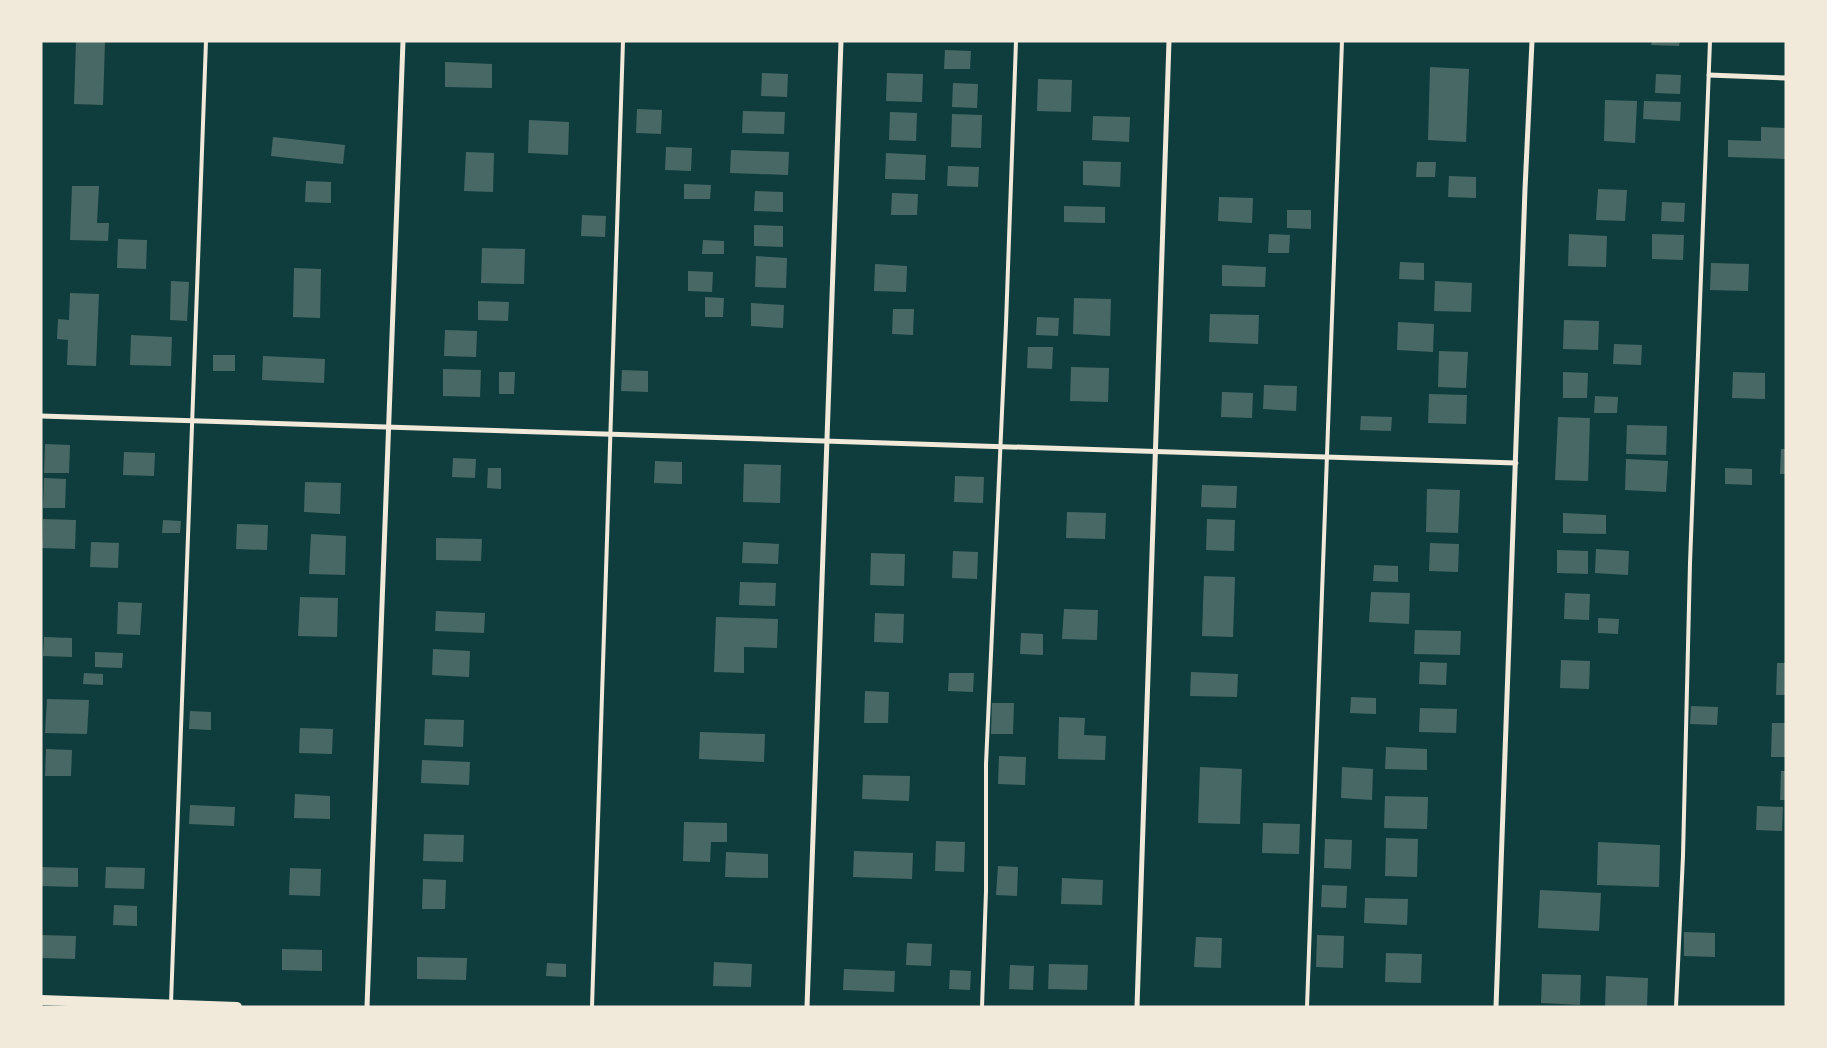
<svg xmlns="http://www.w3.org/2000/svg" width="1827" height="1048" font-family="Lato,sans-serif">
<style>
.building{fill:#486865}
.lines{fill:none;stroke-linecap:round;stroke-linejoin:round}
.service{stroke:#f1e9da;stroke-width:4}
.minor{stroke:#f1e9da;stroke-width:5}
.secondary{stroke:#f1e9da;stroke-width:10}
</style>
<rect width="100%" height="100%" fill="#0f3d3e"/>
<!-- building -->
<g class="building">
<polygon points="76,41 105,41 103,105 74,104"/>
<polygon points="1652,41 1680,41 1679,46 1651,45"/>
<polygon points="945,50 971,51 970,69 944,69"/>
<polygon points="445,62 492,64 492,88 445,87"/>
<polygon points="1430,67 1469,69 1466,142 1428,140"/>
<polygon points="762,73 788,74 787,97 761,96"/>
<polygon points="887,73 923,74 922,102 886,101"/>
<polygon points="1656,74 1681,75 1680,94 1655,93"/>
<polygon points="1038,79 1072,80 1071,112 1037,111"/>
<polygon points="953,83 978,84 977,108 952,107"/>
<polygon points="1605,100 1637,101 1635,143 1604,141"/>
<polygon points="1644,101 1681,102 1680,121 1643,119"/>
<polygon points="637,109 662,110 661,134 636,133"/>
<polygon points="743,111 785,112 784,134 742,133"/>
<polygon points="890,112 917,113 916,141 889,140"/>
<polygon points="952,114 982,115 981,148 951,147"/>
<polygon points="1093,116 1130,117 1129,142 1092,140"/>
<polygon points="529,120 569,122 568,155 528,153"/>
<polygon points="1761,127 1786,128 1786,159 1728,157 1728,140 1761,141"/>
<polygon points="273,137 345,145 343,164 271,156"/>
<polygon points="666,147 692,148 691,171 665,170"/>
<polygon points="731,150 789,152 788,175 730,173"/>
<polygon points="466,152 494,153 493,192 464,191"/>
<polygon points="886,153 926,155 925,180 885,179"/>
<polygon points="1083,161 1121,162 1120,187 1083,185"/>
<polygon points="1417,162 1436,162 1435,177 1416,177"/>
<polygon points="948,166 979,167 978,187 947,186"/>
<polygon points="1449,176 1476,177 1476,198 1448,197"/>
<polygon points="306,181 331,182 331,203 305,202"/>
<polygon points="684,184 711,185 710,199 684,199"/>
<polygon points="72,186 99,186 97,223 109,223 108,241 70,240"/>
<polygon points="1598,189 1627,190 1625,221 1596,220"/>
<polygon points="755,191 783,192 783,212 754,211"/>
<polygon points="892,193 918,194 917,215 891,215"/>
<polygon points="1219,197 1253,198 1252,223 1218,221"/>
<polygon points="1662,202 1685,203 1684,222 1661,221"/>
<polygon points="1064,206 1105,207 1105,223 1064,222"/>
<polygon points="1287,210 1311,210 1311,229 1287,228"/>
<polygon points="582,215 606,216 605,237 581,236"/>
<polygon points="754,225 783,226 783,247 754,246"/>
<polygon points="1269,234 1290,235 1289,253 1268,253"/>
<polygon points="1569,234 1607,236 1606,267 1568,266"/>
<polygon points="1652,234 1684,235 1683,260 1652,259"/>
<polygon points="118,239 147,240 146,269 117,268"/>
<polygon points="703,240 724,241 724,254 702,254"/>
<polygon points="482,248 525,249 524,284 481,283"/>
<polygon points="756,256 787,258 786,288 755,287"/>
<polygon points="1400,262 1424,263 1424,280 1399,279"/>
<polygon points="1711,263 1749,264 1748,291 1710,290"/>
<polygon points="875,264 907,266 906,292 874,291"/>
<polygon points="1222,265 1266,267 1265,287 1222,286"/>
<polygon points="294,268 321,269 320,318 293,317"/>
<polygon points="688,271 713,272 712,292 688,291"/>
<polygon points="171,281 189,282 187,321 170,320"/>
<polygon points="1435,281 1472,283 1471,312 1434,311"/>
<polygon points="70,293 99,294 96,366 67,365 68,340 57,339 58,319 69,320"/>
<polygon points="705,297 724,298 723,317 705,317"/>
<polygon points="1074,298 1111,299 1110,336 1073,334"/>
<polygon points="478,301 509,302 508,321 478,320"/>
<polygon points="751,303 784,305 783,328 751,326"/>
<polygon points="893,309 914,309 913,335 892,334"/>
<polygon points="1210,314 1259,315 1258,344 1209,342"/>
<polygon points="1037,317 1059,318 1058,336 1036,335"/>
<polygon points="1564,320 1599,321 1598,350 1563,349"/>
<polygon points="1398,322 1434,324 1433,352 1397,350"/>
<polygon points="445,330 477,331 476,357 444,356"/>
<polygon points="131,335 172,337 171,366 130,365"/>
<polygon points="1614,344 1642,345 1641,365 1613,364"/>
<polygon points="1028,347 1053,347 1052,369 1027,368"/>
<polygon points="1439,351 1468,352 1466,388 1438,387"/>
<rect x="213" y="355" width="22" height="16"/>
<polygon points="263,356 325,359 324,383 262,380"/>
<polygon points="1071,367 1109,368 1108,402 1070,401"/>
<polygon points="443,369 481,370 480,397 443,396"/>
<polygon points="622,370 648,371 648,392 621,391"/>
<polygon points="499,372 515,372 514,394 499,394"/>
<polygon points="1563,372 1588,373 1587,398 1563,398"/>
<polygon points="1733,372 1765,373 1765,399 1732,398"/>
<polygon points="1264,385 1297,386 1296,411 1263,409"/>
<polygon points="1222,392 1253,393 1252,418 1221,417"/>
<polygon points="1429,394 1467,395 1466,424 1428,423"/>
<polygon points="1595,396 1618,397 1617,413 1594,413"/>
<polygon points="1361,416 1392,417 1391,431 1360,430"/>
<polygon points="1558,417 1590,418 1588,481 1555,480"/>
<polygon points="1627,425 1667,426 1666,455 1626,454"/>
<polygon points="45,444 70,445 69,473 44,473"/>
<polygon points="1781,449 1786,449 1786,474 1780,474"/>
<polygon points="124,452 155,453 154,476 123,475"/>
<polygon points="453,458 476,459 475,478 452,477"/>
<polygon points="1626,459 1668,461 1666,492 1625,490"/>
<polygon points="655,461 682,462 682,484 654,483"/>
<polygon points="744,464 781,465 780,503 743,502"/>
<polygon points="488,468 501,468 501,489 487,488"/>
<polygon points="1725,468 1752,469 1752,485 1725,484"/>
<polygon points="955,476 984,477 983,503 954,502"/>
<polygon points="44,478 66,479 65,508 43,508"/>
<polygon points="305,482 341,483 340,514 304,512"/>
<polygon points="1202,485 1237,486 1236,508 1201,507"/>
<polygon points="1427,489 1460,490 1458,533 1426,532"/>
<polygon points="1067,512 1106,513 1105,539 1066,538"/>
<polygon points="1563,513 1606,515 1606,534 1563,533"/>
<polygon points="43,519 76,520 75,549 42,548"/>
<polygon points="1207,519 1235,520 1234,551 1206,550"/>
<polygon points="163,520 181,521 180,533 162,533"/>
<polygon points="237,524 268,525 267,550 236,549"/>
<polygon points="311,534 346,536 345,575 309,574"/>
<polygon points="436,538 482,539 481,561 436,560"/>
<polygon points="91,542 119,543 118,568 90,567"/>
<polygon points="743,542 779,544 778,564 742,563"/>
<polygon points="1430,543 1459,544 1458,572 1429,571"/>
<polygon points="1596,549 1629,551 1628,575 1595,573"/>
<polygon points="1557,550 1588,551 1588,574 1557,573"/>
<polygon points="953,551 978,552 977,579 952,578"/>
<polygon points="871,553 905,554 904,586 870,585"/>
<polygon points="1374,565 1398,566 1398,582 1373,581"/>
<polygon points="1204,576 1235,577 1233,637 1202,636"/>
<polygon points="740,582 776,583 775,606 739,605"/>
<polygon points="1371,592 1410,593 1409,624 1369,622"/>
<polygon points="1565,593 1590,594 1589,620 1564,619"/>
<polygon points="300,597 338,598 337,637 298,636"/>
<polygon points="118,602 142,603 140,635 117,634"/>
<polygon points="1064,609 1098,610 1097,640 1062,639"/>
<polygon points="436,611 485,613 484,633 435,631"/>
<polygon points="875,613 904,614 903,643 874,642"/>
<polygon points="716,617 778,619 777,648 744,647 744,673 714,672"/>
<polygon points="1598,618 1619,619 1618,634 1598,633"/>
<polygon points="1415,630 1461,631 1460,655 1414,654"/>
<polygon points="1021,633 1043,634 1043,655 1020,654"/>
<polygon points="44,637 72,638 72,657 43,656"/>
<polygon points="433,649 470,651 469,677 432,675"/>
<polygon points="95,652 123,653 122,668 95,667"/>
<polygon points="1561,660 1590,661 1589,689 1560,688"/>
<polygon points="1420,662 1447,663 1446,685 1419,684"/>
<polygon points="1777,663 1786,663 1786,695 1776,695"/>
<polygon points="1191,672 1238,674 1237,697 1190,696"/>
<polygon points="84,673 103,674 103,685 83,684"/>
<polygon points="949,673 974,673 973,692 948,691"/>
<polygon points="865,691 889,692 888,723 864,723"/>
<polygon points="1351,697 1376,698 1376,714 1350,713"/>
<polygon points="47,699 89,700 87,734 45,733"/>
<polygon points="992,703 1014,703 1013,734 991,734"/>
<polygon points="1691,706 1718,707 1717,725 1690,724"/>
<polygon points="1420,708 1457,709 1456,733 1419,732"/>
<polygon points="190,711 211,712 211,730 189,729"/>
<polygon points="1059,717 1085,718 1084,735 1106,736 1105,760 1058,759"/>
<polygon points="425,719 464,720 463,747 424,745"/>
<polygon points="1772,723 1786,723 1786,757 1771,757"/>
<polygon points="300,728 333,729 332,754 299,753"/>
<polygon points="700,732 765,734 764,762 699,759"/>
<polygon points="1386,747 1427,749 1427,770 1385,769"/>
<polygon points="46,749 72,750 71,776 45,776"/>
<polygon points="999,756 1026,757 1025,785 998,784"/>
<polygon points="422,760 470,762 469,785 421,783"/>
<polygon points="1200,767 1242,769 1240,824 1198,823"/>
<polygon points="1342,767 1373,769 1372,800 1341,798"/>
<polygon points="1781,771 1786,771 1786,800 1780,800"/>
<polygon points="863,775 910,776 909,801 862,799"/>
<polygon points="295,794 330,796 330,819 294,818"/>
<polygon points="1385,796 1428,797 1427,829 1384,828"/>
<polygon points="190,805 235,807 234,826 189,824"/>
<polygon points="1757,806 1783,807 1782,831 1756,830"/>
<polygon points="684,822 727,823 727,842 711,842 710,862 683,861"/>
<polygon points="1263,823 1300,824 1299,854 1262,853"/>
<polygon points="424,834 464,835 463,862 423,861"/>
<polygon points="1386,838 1418,839 1417,877 1385,876"/>
<polygon points="1325,839 1352,840 1351,869 1324,868"/>
<polygon points="936,841 965,842 964,872 935,871"/>
<polygon points="1598,842 1660,845 1659,887 1597,885"/>
<polygon points="854,851 913,853 912,879 853,877"/>
<polygon points="726,852 768,854 768,878 725,877"/>
<polygon points="998,866 1018,867 1017,896 996,895"/>
<polygon points="41,867 78,868 78,887 41,886"/>
<polygon points="106,867 145,868 144,889 105,888"/>
<polygon points="290,868 321,869 320,896 289,895"/>
<polygon points="1062,878 1103,880 1102,905 1061,904"/>
<polygon points="423,879 446,880 445,909 422,909"/>
<polygon points="1322,885 1347,886 1346,908 1321,907"/>
<polygon points="1540,890 1601,893 1599,931 1538,928"/>
<polygon points="1365,898 1408,899 1407,925 1364,923"/>
<polygon points="114,905 137,906 137,926 113,925"/>
<polygon points="1684,932 1715,933 1715,957 1684,956"/>
<polygon points="41,935 76,936 75,959 41,958"/>
<polygon points="1317,935 1344,936 1343,968 1316,967"/>
<polygon points="1196,937 1222,938 1221,968 1194,967"/>
<polygon points="907,943 932,944 931,966 906,965"/>
<polygon points="282,949 322,950 322,971 282,970"/>
<polygon points="1386,953 1422,954 1421,983 1385,982"/>
<polygon points="417,957 467,958 466,980 417,979"/>
<polygon points="714,962 752,964 751,987 713,986"/>
<polygon points="547,963 566,964 566,977 546,976"/>
<polygon points="1049,964 1088,965 1087,990 1048,989"/>
<polygon points="1010,965 1034,966 1033,990 1009,989"/>
<polygon points="844,969 895,971 894,992 843,990"/>
<polygon points="950,970 971,971 970,990 949,989"/>
<polygon points="1542,974 1581,975 1580,1005 1541,1003"/>
<polygon points="1606,976 1648,978 1647,1007 1605,1007"/>
</g>
<g class="lines">
<!-- service -->
<g class="service">
<polyline points="171,1003 206,41"/>
<polyline points="592,1007 623,41"/>
<polyline points="982,1007 986,891 986,764 1006,324 1016,41"/>
<polyline points="1307,1007 1342,41"/>
<polyline points="1676,1007 1683,856 1690,563 1710,41"/>
</g>
<!-- minor -->
<g class="minor">
<polyline points="1709,75 1786,78"/>
<polyline points="41,416 1516,463"/>
<polyline points="367,1007 403,41"/>
<polyline points="807,1007 841,41"/>
<polyline points="1137,1007 1169,41"/>
<polyline points="1496,1007 1525,189 1532,41"/>
</g>
<!-- secondary -->
<polyline class="secondary" points="41,1000 237,1007"/>
</g>
<!-- border -->
<rect width="1827" height="1048" fill="none" stroke="#f1e9da" stroke-width="85"/>
</svg>
